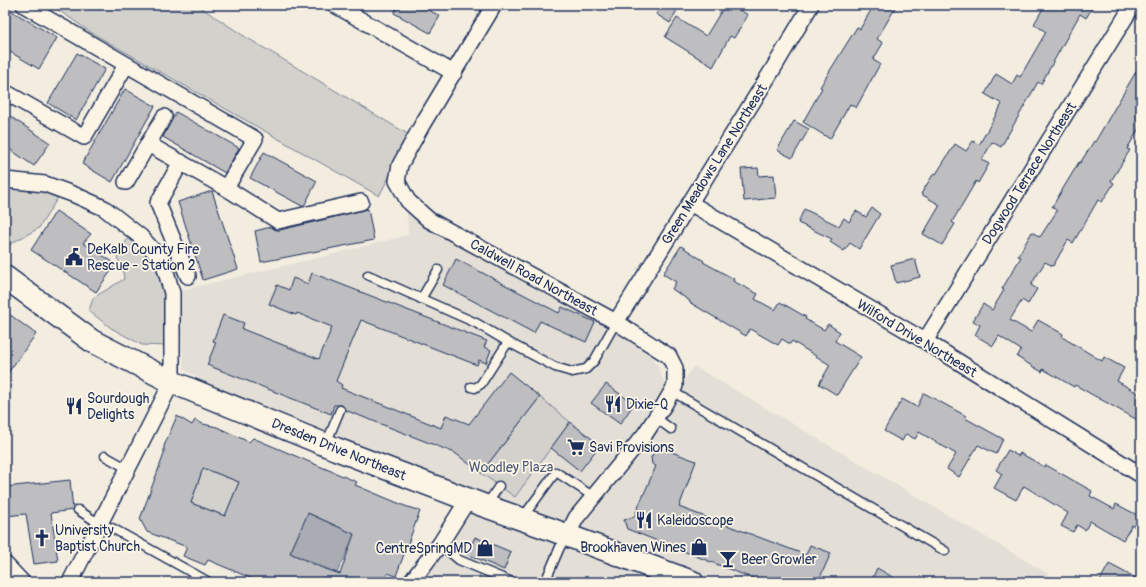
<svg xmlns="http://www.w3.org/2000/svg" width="1146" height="587" font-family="Pangolin,sans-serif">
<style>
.built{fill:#e3dfd6}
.green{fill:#d3d1cc;stroke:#778095}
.water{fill:#a9acb3;stroke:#707a91}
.building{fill:#bebec0;stroke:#1b2f5e;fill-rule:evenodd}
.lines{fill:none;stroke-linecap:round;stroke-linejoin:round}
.lane-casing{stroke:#1b2f5e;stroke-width:11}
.street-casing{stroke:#1b2f5e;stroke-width:18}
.secondary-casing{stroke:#1b2f5e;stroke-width:25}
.lane{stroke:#fcf5e5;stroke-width:8}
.street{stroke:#fcf5e5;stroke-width:15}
.secondary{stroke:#fcf5e5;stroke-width:22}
.labels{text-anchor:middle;stroke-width:3.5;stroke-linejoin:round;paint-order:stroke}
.street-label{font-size:14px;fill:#1b2f5e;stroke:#fcf5e5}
.poi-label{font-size:14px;fill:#1b2f5e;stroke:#fcf5e5;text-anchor:start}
.park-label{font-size:14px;fill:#49587a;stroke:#fcf5e5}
</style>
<rect width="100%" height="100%" fill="#f3ede0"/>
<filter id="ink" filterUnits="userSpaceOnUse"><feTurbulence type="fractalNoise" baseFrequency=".025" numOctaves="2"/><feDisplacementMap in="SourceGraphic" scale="8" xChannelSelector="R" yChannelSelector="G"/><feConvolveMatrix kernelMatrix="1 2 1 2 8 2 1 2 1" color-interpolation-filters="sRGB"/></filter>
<g filter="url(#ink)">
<!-- built -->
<polygon class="built" points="406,194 646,341 672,399 694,366 1062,582 415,582 471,513 450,506 336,449 267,422 184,369 177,291 330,255 408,235"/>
<!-- green -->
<g class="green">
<polygon points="51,5 197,5 244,36 411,136 379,196 92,33"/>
<polygon points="5,185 60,194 39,228 5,247"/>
<polygon points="130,234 146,251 157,266 165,296 167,346 142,345 111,328 89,311 93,298 124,279 122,266 117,258"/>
<polygon points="540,397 570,422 515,497 481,473"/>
<polygon points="203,468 239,482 225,516 191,503"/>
</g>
<!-- water -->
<polygon class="water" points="307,513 355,534 337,573 290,553"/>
<!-- building -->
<g class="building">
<polygon points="398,5 419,5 440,16 430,33 394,13"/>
<polygon points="662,5 669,5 677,10 670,23 656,14"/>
<polygon points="725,5 731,5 748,15 734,38 730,36 713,67 665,37 677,18 706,36"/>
<polygon points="874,5 897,5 877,39 883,43 873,60 880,64 856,108 850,104 830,139 803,122 822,88 820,87 831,69 857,27 860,29"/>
<polygon points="1045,5 1094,5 1086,18 1080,14 1041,84 1038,82 1001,147 992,142 982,160 989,164 978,183 976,181 952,222 955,224 942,245 923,234 940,205 921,194 934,173 936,174 955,144 966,151 973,141 979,145 1002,104 985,94 996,74 1012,84 1017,75 1020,77 1046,32 1034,24"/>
<polygon points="5,7 57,38 39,69 5,49"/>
<polygon points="77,53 105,69 76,120 48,103"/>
<polygon points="1141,63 1141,125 1127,149 1130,150 1111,181 1114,183 1102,202 1098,200 1073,243 1068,240 1053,266 1045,262 1031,285 1037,289 1028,304 1022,300 1010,320 1031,332 1038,320 1063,334 1062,337 1102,361 1104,357 1124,368 1117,381 1141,395 1141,422 1075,385 1074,387 1043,369 1042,372 1017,357 1021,350 999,336 993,346 975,335 980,325 973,321 983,304 992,310 1004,290 1002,289 1021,257 1018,256 1032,232 1040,237 1057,211 1052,207 1079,162 1080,163 1094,141 1095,142"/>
<polygon points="125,89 155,106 112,182 82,164"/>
<polygon points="176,112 239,148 225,173 163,137"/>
<polygon points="5,113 50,143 34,166 5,146"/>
<polygon points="794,121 809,129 792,158 777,150"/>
<polygon points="264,152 317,181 304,206 302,206 250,178"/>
<polygon points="758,168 759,176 774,175 776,198 744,201 741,169"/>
<polygon points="212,191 238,269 203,280 178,202"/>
<polygon points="872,208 880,214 859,249 850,243 844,251 830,242 832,239 798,223 804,209 839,226 844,218 849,222 856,211 866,217"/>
<polygon points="368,209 374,240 261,262 255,231 271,227 276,230 280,230"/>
<polygon points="56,211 91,234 83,243 116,264 96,292 31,250"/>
<polygon points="681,246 704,261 703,262 734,279 733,281 758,294 755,299 775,310 780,302 806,317 805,319 824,330 828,324 840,332 835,341 861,357 837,395 819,384 830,365 792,341 790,344 782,339 778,345 750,329 746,336 689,302 690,301 672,289 676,282 663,274"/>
<polygon points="456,259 559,313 562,307 595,322 586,342 540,321 534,333 443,285"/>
<polygon points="915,259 920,277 896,283 891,265"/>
<polygon points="312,273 487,341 484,347 491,350 486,363 479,360 477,365 361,320 336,381 342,385 341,388 441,428 446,415 469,424 509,372 540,397 481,473 455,453 345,410 342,405 334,405 331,414 207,365 216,342 213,341 223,315 244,323 242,329 319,359 332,327 297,313 296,315 269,304 277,285 289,290 293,278 308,284"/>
<polygon points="5,311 36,334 5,377"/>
<polygon points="606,384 634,404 620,424 591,403"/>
<polygon points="924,393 966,416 965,418 1003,439 996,454 978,445 959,477 947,469 956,454 919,432 915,439 906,434 902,441 884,431 902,399 917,407"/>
<path d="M177 416 192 425 195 420 203 424 217 427 249 442 253 438 357 482 355 485 405 506 420 511 396 576 388 573 384 582H260L208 560 205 565 183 556 187 547 147 532 140 519 164 454V446ZM203 468 239 482 225 516 191 503ZM308 513 354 534 340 574 320 567 290 553Z"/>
<polygon points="570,422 600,445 580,471 551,448"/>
<polygon points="658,447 696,461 679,507 806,555 810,545 831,553 818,582 762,582 627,529 624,520 634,517 656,466 652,464 651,457"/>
<polygon points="1008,450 1018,456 1020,453 1045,467 1046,465 1092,491 1090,496 1114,509 1116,504 1141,517 1141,530 1132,525 1123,540 1090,521 1085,530 1077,525 1073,532 1061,526 1068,513 1024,486 1016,500 994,488 1002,474 996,470"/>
<polygon points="70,480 73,510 51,513 58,561 34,564 26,514 5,516 5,487"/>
<polygon points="475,537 511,552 504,570 467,554"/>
<polygon points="1109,564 1141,581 1141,582 1099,582"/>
<polygon points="877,568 901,582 871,582"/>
</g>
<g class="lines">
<!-- lane casing -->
<g class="lane-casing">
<g id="lane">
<polyline points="368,275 476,323 508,342 481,384 475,388 471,387"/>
<polyline points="421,299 438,270"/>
<polyline points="508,342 555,367 572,372 586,369 594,361 616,322"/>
<polyline points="673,392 945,551"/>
<polyline points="656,418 671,429"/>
<polyline points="326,444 340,410"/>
<polyline points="105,456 128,469"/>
<polyline points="486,506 499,486"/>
<polyline points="78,510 100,524 112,528 209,582"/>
<polyline points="523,517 556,472 594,497"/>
<polyline points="440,544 459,560 512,582"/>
<polyline points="545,582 560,547 566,536"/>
</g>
</g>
<!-- street casing -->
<g class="street-casing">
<g id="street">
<polyline points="24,5 255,139 226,188"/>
<polyline points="335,5 454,73"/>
<polyline points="494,5 422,125 400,165 397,181 408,201 429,220 616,322 669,356 675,368 675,386 664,405 645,434 576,518 567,536"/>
<polyline points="5,92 84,137 126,65"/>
<polyline points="164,117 148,144 226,188 278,221 361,202"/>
<polyline points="181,162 158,203 188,276"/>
<polyline points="5,180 45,184 75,195 104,208 141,237 163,261 172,293 172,382 70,582"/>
<polyline points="126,182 148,144"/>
<polyline points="690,203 925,341 1141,475"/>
<polyline points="616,322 773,69 811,5"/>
<polyline points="925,341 1133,5"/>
<polyline points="5,564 22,582"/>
<polyline points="411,582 440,544 462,509 470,501"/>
</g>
</g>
<!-- secondary casing -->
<g class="secondary-casing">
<polyline id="secondary" points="5,277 92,341 172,382 336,449 485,506 550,529 692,582"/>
</g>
<!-- lane -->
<use href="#lane" class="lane"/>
<!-- street -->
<use href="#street" class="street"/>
<!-- secondary -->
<use href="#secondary" class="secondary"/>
</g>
</g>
<!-- icons -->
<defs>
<g id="civic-bare" transform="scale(1.38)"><path d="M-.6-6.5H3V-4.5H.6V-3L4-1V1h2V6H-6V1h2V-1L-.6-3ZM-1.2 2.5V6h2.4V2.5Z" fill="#1b2f5e" stroke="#fcf5e5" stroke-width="2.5" paint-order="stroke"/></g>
<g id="restaurant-bare" transform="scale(1.38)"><path d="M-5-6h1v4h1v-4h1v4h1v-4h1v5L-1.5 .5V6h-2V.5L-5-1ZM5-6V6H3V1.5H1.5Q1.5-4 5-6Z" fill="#1b2f5e" stroke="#fcf5e5" stroke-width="2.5" paint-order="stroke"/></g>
<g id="supermarket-bare" transform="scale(1.38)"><path d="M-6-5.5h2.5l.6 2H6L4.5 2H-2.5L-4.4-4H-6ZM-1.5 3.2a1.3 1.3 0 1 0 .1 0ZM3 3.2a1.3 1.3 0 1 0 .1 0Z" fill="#1b2f5e" stroke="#fcf5e5" stroke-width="2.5" paint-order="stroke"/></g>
<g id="church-bare" transform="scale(1.38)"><path d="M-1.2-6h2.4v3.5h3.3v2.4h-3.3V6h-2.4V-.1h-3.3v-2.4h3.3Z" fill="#1b2f5e" stroke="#fcf5e5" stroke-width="2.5" paint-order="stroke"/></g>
<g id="shop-bare" transform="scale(1.38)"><path d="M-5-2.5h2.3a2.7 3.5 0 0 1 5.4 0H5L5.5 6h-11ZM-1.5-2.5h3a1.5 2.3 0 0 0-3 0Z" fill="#1b2f5e" stroke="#fcf5e5" stroke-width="2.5" paint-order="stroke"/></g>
<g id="bar-bare" transform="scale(1.38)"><path d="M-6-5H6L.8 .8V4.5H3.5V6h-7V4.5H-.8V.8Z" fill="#1b2f5e" stroke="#fcf5e5" stroke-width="2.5" paint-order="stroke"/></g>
</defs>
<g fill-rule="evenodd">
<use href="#civic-bare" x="74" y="257"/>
<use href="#restaurant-bare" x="613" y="404"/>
<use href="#restaurant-bare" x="74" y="406"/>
<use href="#supermarket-bare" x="576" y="447"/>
<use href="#restaurant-bare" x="644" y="520"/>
<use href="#church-bare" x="42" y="538"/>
<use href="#shop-bare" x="699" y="547"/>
<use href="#shop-bare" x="485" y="548"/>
<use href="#bar-bare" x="728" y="559"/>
</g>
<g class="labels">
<!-- street labels -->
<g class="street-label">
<text transform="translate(714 164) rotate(-58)" y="5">Green Meadows Lane Northeast</text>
<text transform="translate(1029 173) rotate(-58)" y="5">Dogwood Terrace Northeast</text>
<text transform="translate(534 277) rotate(29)" y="5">Caldwell Road Northeast</text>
<text transform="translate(917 338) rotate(31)" y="5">Wilford Drive Northeast</text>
<text transform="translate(339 449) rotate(22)" y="5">Dresden Drive Northeast</text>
</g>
<!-- poi labels -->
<g class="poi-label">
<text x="87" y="254">DeKalb County Fire<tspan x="87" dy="16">Rescue - Station 2</tspan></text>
<text x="87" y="403">Sourdough<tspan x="87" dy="16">Delights</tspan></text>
<text x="626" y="409">Dixie-Q</text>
<text x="589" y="452">Savi Provisions</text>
<text x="657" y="525">Kaleidoscope</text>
<text x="55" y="535">University<tspan x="55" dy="16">Baptist Church</tspan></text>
<text x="686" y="552" text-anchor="end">Brookhaven Wines</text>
<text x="472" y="553" text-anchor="end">CentreSpringMD</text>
<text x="741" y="564">Beer Growler</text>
</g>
<!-- park labels -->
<g class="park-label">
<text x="511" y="472">Woodley Plaza</text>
</g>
</g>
<!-- margin -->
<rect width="1146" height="587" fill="none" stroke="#fcf5e5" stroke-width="20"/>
<rect x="10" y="10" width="1126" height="567" fill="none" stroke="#1b2f5e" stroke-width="1.5" filter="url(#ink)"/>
</svg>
